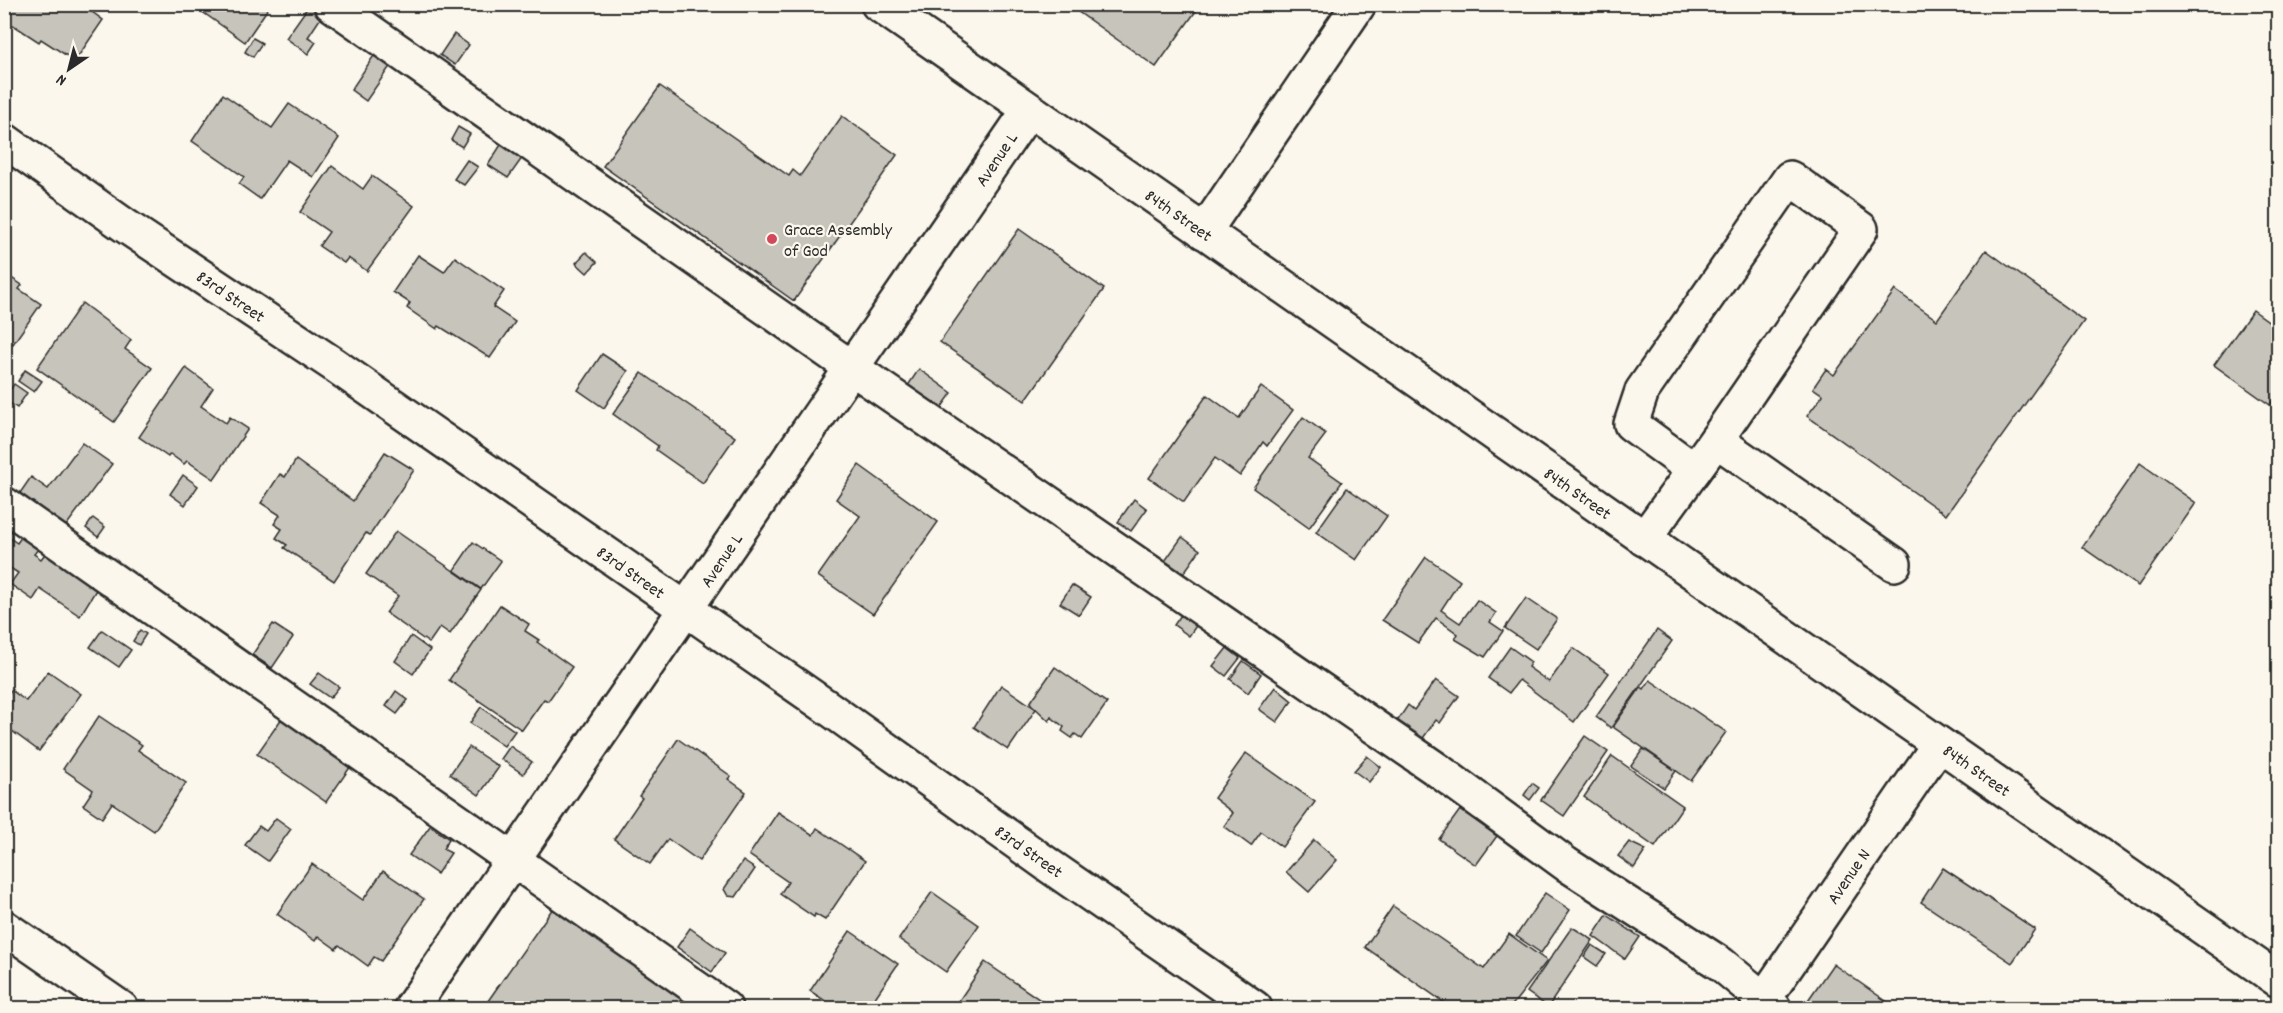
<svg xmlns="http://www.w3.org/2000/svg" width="2283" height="1013" font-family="Dekko,sans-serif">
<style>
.building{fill:#c7c4bc;stroke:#2b2b2b;stroke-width:1.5}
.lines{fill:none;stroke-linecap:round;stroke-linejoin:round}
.minor-casing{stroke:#2b2b2b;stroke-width:38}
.major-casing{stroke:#2b2b2b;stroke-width:38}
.minor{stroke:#fbf7ec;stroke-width:33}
.major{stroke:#fbf7ec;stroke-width:33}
.poi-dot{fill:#d1495b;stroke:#fbf7ec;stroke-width:2}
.labels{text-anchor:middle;stroke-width:4.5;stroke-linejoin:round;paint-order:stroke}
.street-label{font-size:18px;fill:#2b2b2b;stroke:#fbf7ec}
.poi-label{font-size:18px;fill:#2b2b2b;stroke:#fbf7ec;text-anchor:start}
</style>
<rect width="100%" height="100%" fill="#fbf7ec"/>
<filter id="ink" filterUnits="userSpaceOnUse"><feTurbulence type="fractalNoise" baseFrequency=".0167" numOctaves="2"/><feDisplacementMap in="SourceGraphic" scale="12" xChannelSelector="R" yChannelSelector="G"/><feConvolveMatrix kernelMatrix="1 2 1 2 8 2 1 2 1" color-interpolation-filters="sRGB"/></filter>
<g filter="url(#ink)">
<!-- building -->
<g class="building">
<polygon points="4,4 81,4 103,20 75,61 41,39 39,42 4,19"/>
<polygon points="191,4 271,4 245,42"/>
<polygon points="310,4 324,13 308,37 316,42 308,54 286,38"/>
<polygon points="1067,4 1201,4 1156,67"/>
<polygon points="454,34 469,45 455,65 440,55"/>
<polygon points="253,38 262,43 253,57 245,52"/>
<polygon points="375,54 391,65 366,101 351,90"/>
<polygon points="660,86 789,176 793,170 800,176 842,116 897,155 794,301 603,166"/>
<polygon points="223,94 272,128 289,104 339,138 313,177 287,160 260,199 239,184 244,177 192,141"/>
<polygon points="458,127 470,134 462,147 451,140"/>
<polygon points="504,140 525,154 508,178 488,165"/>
<polygon points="467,160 478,167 464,185 454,179"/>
<polygon points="332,166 363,189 372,176 414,206 367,271 348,258 344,263 319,246 329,232 300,212"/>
<polygon points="1019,229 1104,289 1025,401 940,342"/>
<polygon points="1986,250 2084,321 1946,515 1807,416 1823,395 1813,388 1826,369 1834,375 1895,290 1937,320"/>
<polygon points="586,252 597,262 587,273 576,263"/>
<polygon points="418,255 444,272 455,257 504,291 493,307 515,322 490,358 439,326 437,329 407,308 410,303 393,292"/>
<polygon points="4,273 22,285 19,289 41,304 13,344 4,338"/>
<polygon points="82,303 131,340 125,349 152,368 114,422 37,368"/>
<polygon points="2253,310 2278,328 2278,393 2270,405 2214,365"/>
<polygon points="602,354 628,371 604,408 578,390"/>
<polygon points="186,368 213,388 201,406 226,423 230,417 248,429 214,479 187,461 184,464 170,454 168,457 139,437"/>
<polygon points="919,369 952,393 939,411 907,387"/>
<polygon points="25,370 42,381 34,392 18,381"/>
<polygon points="642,373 735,437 703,483 656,450 658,446 613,414"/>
<polygon points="14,384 27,393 17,408 4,399"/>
<polygon points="1261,387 1293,410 1267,446 1263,442 1240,476 1215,458 1184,502 1149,478 1207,395 1239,418"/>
<polygon points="1303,417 1326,434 1308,458 1342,482 1309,528 1253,488"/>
<polygon points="82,443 112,464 66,526 20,493 31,477 48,489"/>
<polygon points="385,452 414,470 370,535 366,533 334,581 284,548 287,545 276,538 282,529 274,524 280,515 261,503 280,474 285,477 296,460 353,501"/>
<polygon points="2140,463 2196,503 2138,586 2082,547"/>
<polygon points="859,465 938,522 873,614 818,576 860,516 836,499"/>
<polygon points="183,475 198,486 185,505 170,494"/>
<polygon points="1347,488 1387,516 1356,560 1316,532"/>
<polygon points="1134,499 1147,509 1131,531 1118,522"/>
<polygon points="93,518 105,527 98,537 86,528"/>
<polygon points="396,531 481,590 450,634 440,627 429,643 386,613 398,596 366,574"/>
<polygon points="4,534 17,543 22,536 39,548 34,554 41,559 48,550 99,585 80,616 40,589 33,600 10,584 18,573 4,564"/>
<polygon points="1182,537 1200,550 1183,574 1165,561"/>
<polygon points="473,542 501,561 481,589 454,570"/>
<polygon points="1426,557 1460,581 1441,610 1460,623 1477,600 1496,613 1490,622 1503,631 1485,657 1455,639 1458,634 1436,618 1418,643 1382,620"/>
<polygon points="1072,585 1091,597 1079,615 1060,603"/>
<polygon points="1526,598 1557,619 1536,649 1505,628"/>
<polygon points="500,605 529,624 525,631 539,640 537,642 572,667 548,701 544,699 522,730 449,680"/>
<polygon points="1183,612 1198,623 1189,636 1174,625"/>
<polygon points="273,624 293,637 272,668 252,655"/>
<polygon points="102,630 131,650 119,667 90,647"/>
<polygon points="140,630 146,634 139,645 133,641"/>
<polygon points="1657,630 1672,641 1611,728 1596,717"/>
<polygon points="411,636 430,650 413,674 395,661"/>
<polygon points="1510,647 1531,662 1528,667 1549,682 1573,648 1609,673 1574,722 1519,680 1509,693 1488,678"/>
<polygon points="1227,648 1240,658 1226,676 1213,666"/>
<polygon points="1243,661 1261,674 1248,693 1230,679"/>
<polygon points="1055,667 1107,703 1082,739 1075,734 1072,738 1062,731 1064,727 1051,717 1049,721 1030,703"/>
<polygon points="48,671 81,694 39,751 4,725 4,699 11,690 26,701"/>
<polygon points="319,673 339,687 330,698 310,684"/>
<polygon points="1436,680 1459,696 1440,723 1436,720 1421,741 1396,723 1408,705 1414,710"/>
<polygon points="1650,680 1726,732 1691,781 1613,727 1641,687 1644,689"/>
<polygon points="1001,685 1036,709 1008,750 974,727"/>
<polygon points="1275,687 1292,701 1277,722 1259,709"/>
<polygon points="396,691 408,700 397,714 386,706"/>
<polygon points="481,707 515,731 504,746 470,723"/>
<polygon points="99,716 142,745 138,750 186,783 154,831 112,803 102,818 83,805 93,790 63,769"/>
<polygon points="282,718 351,766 326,802 257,754"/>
<polygon points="1585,736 1608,752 1564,816 1541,800"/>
<polygon points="678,739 731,776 728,779 746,792 699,861 668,839 650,864 614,839 642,798 639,796"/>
<polygon points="510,746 532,762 523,774 501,759"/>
<polygon points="469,747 499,767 479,795 450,774"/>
<polygon points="1643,749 1676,771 1664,788 1631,766"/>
<polygon points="1246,753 1315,802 1282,847 1261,832 1251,846 1224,826 1233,813 1214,798"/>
<polygon points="1367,756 1381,767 1369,782 1354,771"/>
<polygon points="1612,756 1683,806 1655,847 1584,797"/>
<polygon points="1532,783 1539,788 1530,800 1524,795"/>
<polygon points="1460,810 1497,836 1476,865 1439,839"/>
<polygon points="778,812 813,835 817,828 865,861 825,920 815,914 814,917 780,894 788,882 749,855"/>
<polygon points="276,818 291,829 268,861 245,845 259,826 266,831"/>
<polygon points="430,826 449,839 443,849 451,853 437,874 409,855"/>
<polygon points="1314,840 1337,860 1309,892 1286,872"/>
<polygon points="1629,842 1646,850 1634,868 1618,856"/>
<polygon points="743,861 755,869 736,897 728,896 724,889"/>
<polygon points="312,864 363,900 383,871 424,899 381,961 374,957 368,966 339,945 336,949 318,936 315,941 277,914"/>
<polygon points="1943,868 2035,929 2012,963 1921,902"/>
<polygon points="932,892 979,925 946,972 899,939"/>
<polygon points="1545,893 1570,910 1541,953 1516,936"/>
<polygon points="1393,906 1484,969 1509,934 1547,961 1510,1008 1463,1008 1457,1004 1452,1008 1365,947"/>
<polygon points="553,908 697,1008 483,1008"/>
<polygon points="1607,915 1640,937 1625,959 1593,936"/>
<polygon points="1572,927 1593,940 1548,1007 1527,992"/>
<polygon points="690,928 725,953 712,972 677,947"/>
<polygon points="850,931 898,964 868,1008 836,1008 810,991"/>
<polygon points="1592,945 1606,954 1597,966 1584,957"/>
<polygon points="985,962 1052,1008 961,1008 956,1005"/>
<polygon points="1833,964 1896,1008 1808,1008 1804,1006"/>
</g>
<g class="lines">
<!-- minor casing -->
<g class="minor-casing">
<g id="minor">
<polyline points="331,4 852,368 1439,771 1566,864 1721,964 1774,1008"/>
<polyline points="878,4 2278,980"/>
<polyline points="4,140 124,225 333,364 827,707 1051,867 1255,1008"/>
<polyline points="1204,232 1359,4"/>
<polyline points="1694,470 1631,424 1642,391 1790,178 1861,229 1716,440"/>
<polyline points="4,504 725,1008"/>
<polyline points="1644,539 1716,440 1894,564"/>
<polyline points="411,1008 1029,110"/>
<polyline points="1758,1008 1939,744"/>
</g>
</g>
<!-- major casing -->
<g class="major-casing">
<polyline id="major" points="4,927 121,1008"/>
</g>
<!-- minor -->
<use href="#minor" class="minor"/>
<!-- major -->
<use href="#major" class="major"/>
</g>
</g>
<!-- markers -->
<circle class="poi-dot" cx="772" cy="239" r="6"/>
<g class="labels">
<!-- street labels -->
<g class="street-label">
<text transform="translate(996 159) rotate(-56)" y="6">Avenue L</text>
<text transform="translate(1179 215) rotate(35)" y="6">84th Street</text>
<text transform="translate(231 296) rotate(34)" y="6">83rd Street</text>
<text transform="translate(1578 493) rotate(35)" y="6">84th Street</text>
<text transform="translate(721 560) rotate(-56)" y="6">Avenue L</text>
<text transform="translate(631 572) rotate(35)" y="6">83rd Street</text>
<text transform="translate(1977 770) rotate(35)" y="6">84th Street</text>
<text transform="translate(1029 851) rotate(35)" y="6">83rd Street</text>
<text transform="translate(1848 876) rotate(-56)" y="6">Avenue N</text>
</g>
<!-- poi labels -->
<g class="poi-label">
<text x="784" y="235">Grace Assembly<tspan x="784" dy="21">of God</tspan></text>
</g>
</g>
<!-- margin -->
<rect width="2283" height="1013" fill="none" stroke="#fbf7ec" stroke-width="24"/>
<rect x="12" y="12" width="2259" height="989" fill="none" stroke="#2b2b2b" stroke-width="2" filter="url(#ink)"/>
<!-- north arrow -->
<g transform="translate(69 69) rotate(215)" stroke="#fbf7ec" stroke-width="4.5" paint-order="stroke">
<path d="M0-4.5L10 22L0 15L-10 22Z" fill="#2b2b2b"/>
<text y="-9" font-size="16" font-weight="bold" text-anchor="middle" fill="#2b2b2b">N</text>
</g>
</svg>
